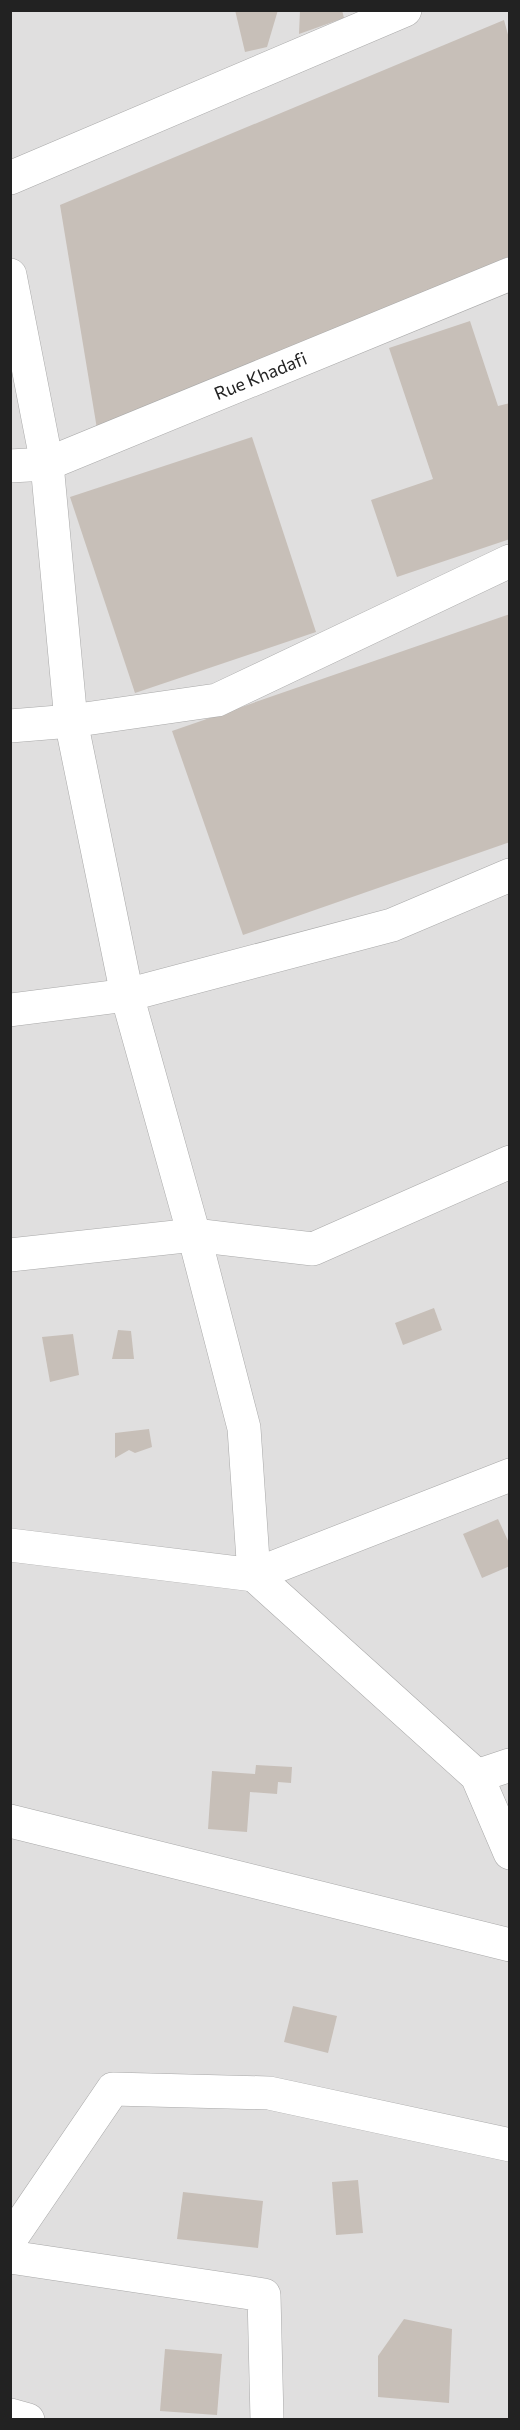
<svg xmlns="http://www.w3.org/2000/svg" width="520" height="2430" font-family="Commissioner,sans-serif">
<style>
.residential{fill:#e0dfdf}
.building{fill:#c7bfb8}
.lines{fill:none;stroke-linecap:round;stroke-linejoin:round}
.minor-casing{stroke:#a9a9a9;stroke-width:34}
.minor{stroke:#fff;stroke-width:33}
.labels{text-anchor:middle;stroke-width:5;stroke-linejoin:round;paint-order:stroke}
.street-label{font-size:18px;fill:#222;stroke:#fff}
</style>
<rect width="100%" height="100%" fill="#f2efe9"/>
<!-- residential -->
<rect class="residential" x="11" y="11" width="498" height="2408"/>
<!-- building -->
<g class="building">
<polygon points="235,10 278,10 267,47 245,52"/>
<polygon points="300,10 342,10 344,18 299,34"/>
<polygon points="504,20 510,42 510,256 97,429 60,205"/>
<polygon points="470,321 498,406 510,403 510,539 397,577 371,500 433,479 389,348"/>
<polygon points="252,437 316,632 135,693 70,497"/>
<polygon points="510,614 510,842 243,935 172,731"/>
<polygon points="434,1308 442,1330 403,1345 395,1323"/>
<polygon points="118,1330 131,1331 134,1359 112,1359"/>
<polygon points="73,1334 79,1375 50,1382 42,1337"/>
<polygon points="149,1429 152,1447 135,1453 129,1450 115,1458 115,1433"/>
<polygon points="498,1519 510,1545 510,1566 482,1578 463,1534"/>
<polygon points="256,1765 292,1767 291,1783 278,1782 277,1794 250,1792 247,1832 208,1829 212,1771 255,1774"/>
<polygon points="293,2006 337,2016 328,2053 284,2042"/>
<polygon points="358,2180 363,2233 336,2235 332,2182"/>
<polygon points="183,2192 263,2201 258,2248 177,2239"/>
<polygon points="404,2319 452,2329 449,2403 378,2397 378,2356"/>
<polygon points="165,2349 222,2354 217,2415 160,2411"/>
</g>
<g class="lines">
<!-- minor casing -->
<g class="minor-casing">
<g id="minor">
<polyline points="10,178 405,10"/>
<polyline points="10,275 47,464 71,721 127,995 194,1235 244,1428 254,1575 477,1776 510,1853"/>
<path id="s1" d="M10 466 47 464 510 274"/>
<polyline points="10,726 71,721 217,700 510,561"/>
<polyline points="10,1010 127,995 392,925 510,875"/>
<polyline points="10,1255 194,1235 313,1249 510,1162"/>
<polyline points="10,1545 254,1575 510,1475"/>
<polyline points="477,1776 510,1765"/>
<polyline points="10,1821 510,1945"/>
<polyline points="10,2240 113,2089 269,2093 510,2145"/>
<polyline points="10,2257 264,2295 267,2420"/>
<polyline points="10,2415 28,2420"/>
</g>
</g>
<!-- minor -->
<use href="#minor" class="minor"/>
</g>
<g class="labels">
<!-- street labels -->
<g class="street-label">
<text dy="6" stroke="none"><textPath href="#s1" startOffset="268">Rue Khadafi</textPath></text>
</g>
</g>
<!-- border -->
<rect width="520" height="2430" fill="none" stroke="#222222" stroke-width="24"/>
</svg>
